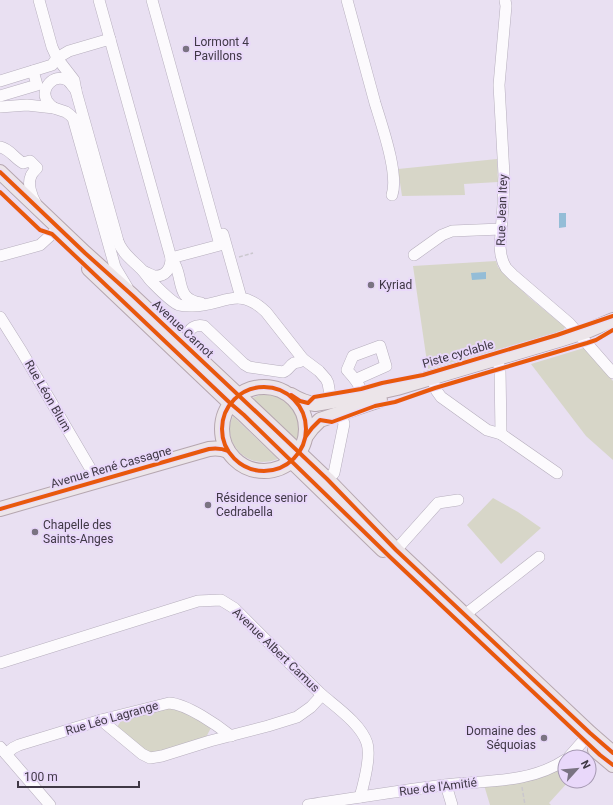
<svg xmlns="http://www.w3.org/2000/svg" width="613" height="805" font-family="Roboto,sans-serif">
<style>
.green{fill:#d7d6c8}
.water{fill:#94bdd7}
.lines{fill:none;stroke-linecap:round;stroke-linejoin:round}
.minor-casing{stroke:#b6aebd;stroke-width:12}
.major-casing{stroke:#b5a6af;stroke-width:16}
.path{stroke:#cac7cd;stroke-width:1.5;stroke-dasharray:4 2;stroke-linecap:butt}
.minor{stroke:#fcfafd;stroke-width:11}
.major{stroke:#ece5e9;stroke-width:14}
.cycleway-casing{stroke:#e9d8fa;stroke-width:6}
.cycleway{stroke:#e8590c;stroke-width:4}
.poi-dot{fill:#7a7382;stroke:#e9d8fa;stroke-width:1.5}
.labels{text-anchor:middle;stroke-width:4;stroke-linejoin:round;paint-order:stroke}
.poi-label{font-size:12px;fill:#3f3845;stroke:#e9d8fa;text-anchor:start}
.street-label{font-size:12px;fill:#3f3845;stroke:#e9d8fa}
</style>
<rect width="100%" height="100%" fill="#e9e0f2"/>
<!-- green -->
<g class="green">
<polygon points="497,159 498,182 464,184 465,195 402,196 398,169"/>
<polygon points="496,261 498,267 511,280 530,298 565,327 563,331 428,369 413,266"/>
<polygon points="584,348 613,381 613,460 586,436 531,364"/>
<path d="M267 394C291 399 304 417 297 441L252 398 260 395Z"/>
<path d="M233 416 278 459C273 461 268 462 262 462 246 462 231 448 230 432 229 426 231 421 233 416Z"/>
<polygon points="493,498 518,512 541,528 501,564 467,525"/>
<polygon points="170,706 212,726 205,739 160,754 147,753 115,730 121,721 121,720"/>
<polygon points="565,763 565,781 569,781 549,803 551,805 490,805 484,785"/>
</g>
<!-- water -->
<g class="water">
<polygon points="559,213 566,213 566,227 559,228"/>
<polygon points="486,272 486,279 472,280 471,273"/>
</g>
<g class="lines">
<!-- minor casing -->
<g class="minor-casing">
<g id="minor">
<path d="M39 0 52 47 57 58 74 80 76 91 118 241C122 254 135 262 143 271 146 274 148 278 151 281 157 287 171 302 179 305 183 306 187 306 191 306 223 307 237 284 266 312L303 359 319 371 326 379 328 383 331 401"/>
<path d="M99 0 171 258C173 261 175 264 176 267 183 283 177 299 201 303"/>
<path d="M347 0C356 34 366 69 375 103 382 126 399 174 392 195"/>
<polyline points="505,0 506,6 499,85 504,175 503,205 500,247 501,255 503,262 506,268 513,275 569,323 613,373"/>
<polyline points="0,81 52,65 57,58 69,51 110,39"/>
<polyline points="0,96 37,85 33,71"/>
<polyline points="0,107 27,105 54,108 66,112 70,115 73,118 115,267 127,287"/>
<path d="M54 108C51 106 49 104 47 101 40 89 53 73 67 80 70 82 73 87 76 90"/>
<path d="M0 147C10 149 14 158 23 163L30 161 37 168C35 170 32 173 31 176 27 184 32 197 36 204"/>
<polyline points="223,234 240,294 240,298"/>
<polyline points="414,255 442,235 452,231 501,229"/>
<polyline points="0,256 40,245 52,234"/>
<path d="M145 272C148 273 151 275 154 276 166 277 171 268 171 258L220 245 152 0"/>
<polyline points="0,317 22,352 90,468 95,482"/>
<path d="M191 350C190 346 188 342 188 337 188 328 196 324 204 326L244 364 249 367 283 372C288 371 289 366 294 363 298 361 299 364 303 359"/>
<polyline points="497,359 500,369 501,434"/>
<polyline points="432,377 436,390 441,397 487,430 501,434 557,473"/>
<path d="M327 479 334 473 344 424 341 413 348 407 361 400C364 388 354 378 347 370L353 356 380 346 386 366 359 378 356 381"/>
<polyline points="396,550 438,503 458,500"/>
<polyline points="465,616 471,610 539,557"/>
<path d="M0 663 198 601 221 600 234 608C263 637 292 666 321 694 336 707 361 724 367 743 371 756 364 783 360 797"/>
<polyline points="101,720 142,754 150,758 162,756 210,741 268,726 297,717 311,707 322,695"/>
<polyline points="0,747 50,805"/>
<path d="M6 754 13 748 19 745 101 720 169 703C187 704 217 725 231 736"/>
<polyline points="569,757 584,740"/>
<polyline points="446,785 452,805"/>
<path d="M308 805C354 798 399 791 444 785 485 780 529 784 565 760"/>
</g>
</g>
<!-- major casing -->
<g class="major-casing">
<g id="major">
<polyline points="0,172 85,253 133,296 267,422 327,479 396,550 590,733 613,753"/>
<polyline points="89,269 230,403 244,415 383,550"/>
<circle cx="264" cy="429" r="42"/>
<path d="M291 395C299 400 306 403 315 404L362 396 397 388 559 340 587 331 613 320"/>
<polyline points="306,436 312,428 320,420 380,400"/>
<path d="M0 509 209 449C216 448 221 448 228 451"/>
<polyline points="595,750 613,765"/>
</g>
</g>
<!-- path -->
<g class="path">
<polyline points="239,257 253,253"/>
<polyline points="522,787 525,805"/>
</g>
<!-- minor -->
<use href="#minor" class="minor"/>
<!-- major -->
<use href="#major" class="major"/>
<!-- cycleway casing -->
<g class="cycleway-casing">
<g id="cycleway">
<polyline points="0,172 85,253 133,296 267,422 327,479 396,550 590,733 613,753"/>
<polyline points="0,192 40,230 52,234 230,403 244,415 390,557 584,740 600,755 613,765"/>
<circle cx="264" cy="429" r="42"/>
<polyline points="291,395 300,401 308,403 314,397 361,389 382,383 423,375 557,335 613,316"/>
<polyline points="306,436 312,428 320,420 332,422 375,406 395,402 435,388 587,343 596,340 613,330"/>
<path d="M0 509 209 449C216 448 221 448 228 451"/>
</g>
</g>
<!-- cycleway -->
<use href="#cycleway" class="cycleway"/>
</g>
<!-- markers -->
<g class="poi-dot">
<circle cx="186" cy="49" r="4"/>
<circle cx="371" cy="285" r="4"/>
<circle cx="208" cy="505" r="4"/>
<circle cx="35" cy="532" r="4"/>
<circle cx="544" cy="738" r="4"/>
</g>
<g class="labels">
<!-- poi labels -->
<g class="poi-label">
<text x="194" y="46">Lormont 4<tspan x="194" dy="14">Pavillons</tspan></text>
<text x="379" y="289">Kyriad</text>
<text x="216" y="502">Résidence senior<tspan x="216" dy="14">Cedrabella</tspan></text>
<text x="43" y="529">Chapelle des<tspan x="43" dy="14">Saints-Anges</tspan></text>
<text x="536" y="735" text-anchor="end">Domaine des<tspan x="536" dy="14">Séquoias</tspan></text>
</g>
<!-- street labels -->
<g class="street-label">
<text transform="translate(502 210) rotate(-88)" y="4">Rue Jean Itey</text>
<text transform="translate(183 329) rotate(43)" y="4">Avenue Carnot</text>
<text transform="translate(458 354) rotate(-16)" y="4">Piste cyclable</text>
<text transform="translate(48 396) rotate(60)" y="4">Rue Léon Blum</text>
<text transform="translate(111 467) rotate(-16)" y="4">Avenue René Cassagne</text>
<text transform="translate(276 650) rotate(44)" y="4">Avenue Albert Camus</text>
<text transform="translate(112 718) rotate(-16)" y="4">Rue Léo Lagrange</text>
<text transform="translate(438 787) rotate(-7)" y="4">Rue de l'Amitié</text>
</g>
</g>
<!-- north arrow -->
<g transform="translate(577 769) rotate(63)"><circle r="19" fill="#e9d8fa" stroke="#a598b2"/>
<path d="M0-3L7 15L0 10L-7 15Z" fill="#7a7382"/>
<text y="-6" font-size="11" font-weight="bold" text-anchor="middle" fill="#3f3845">N</text>
</g>
<!-- scale -->
<path d="M18 781v6h121v-6" fill="none" stroke="#3f3845" stroke-width="2"/>
<text x="24" y="781" font-size="12" fill="#3f3845" stroke="#e9d8fa" stroke-width="3" paint-order="stroke">100 m</text>
</svg>
